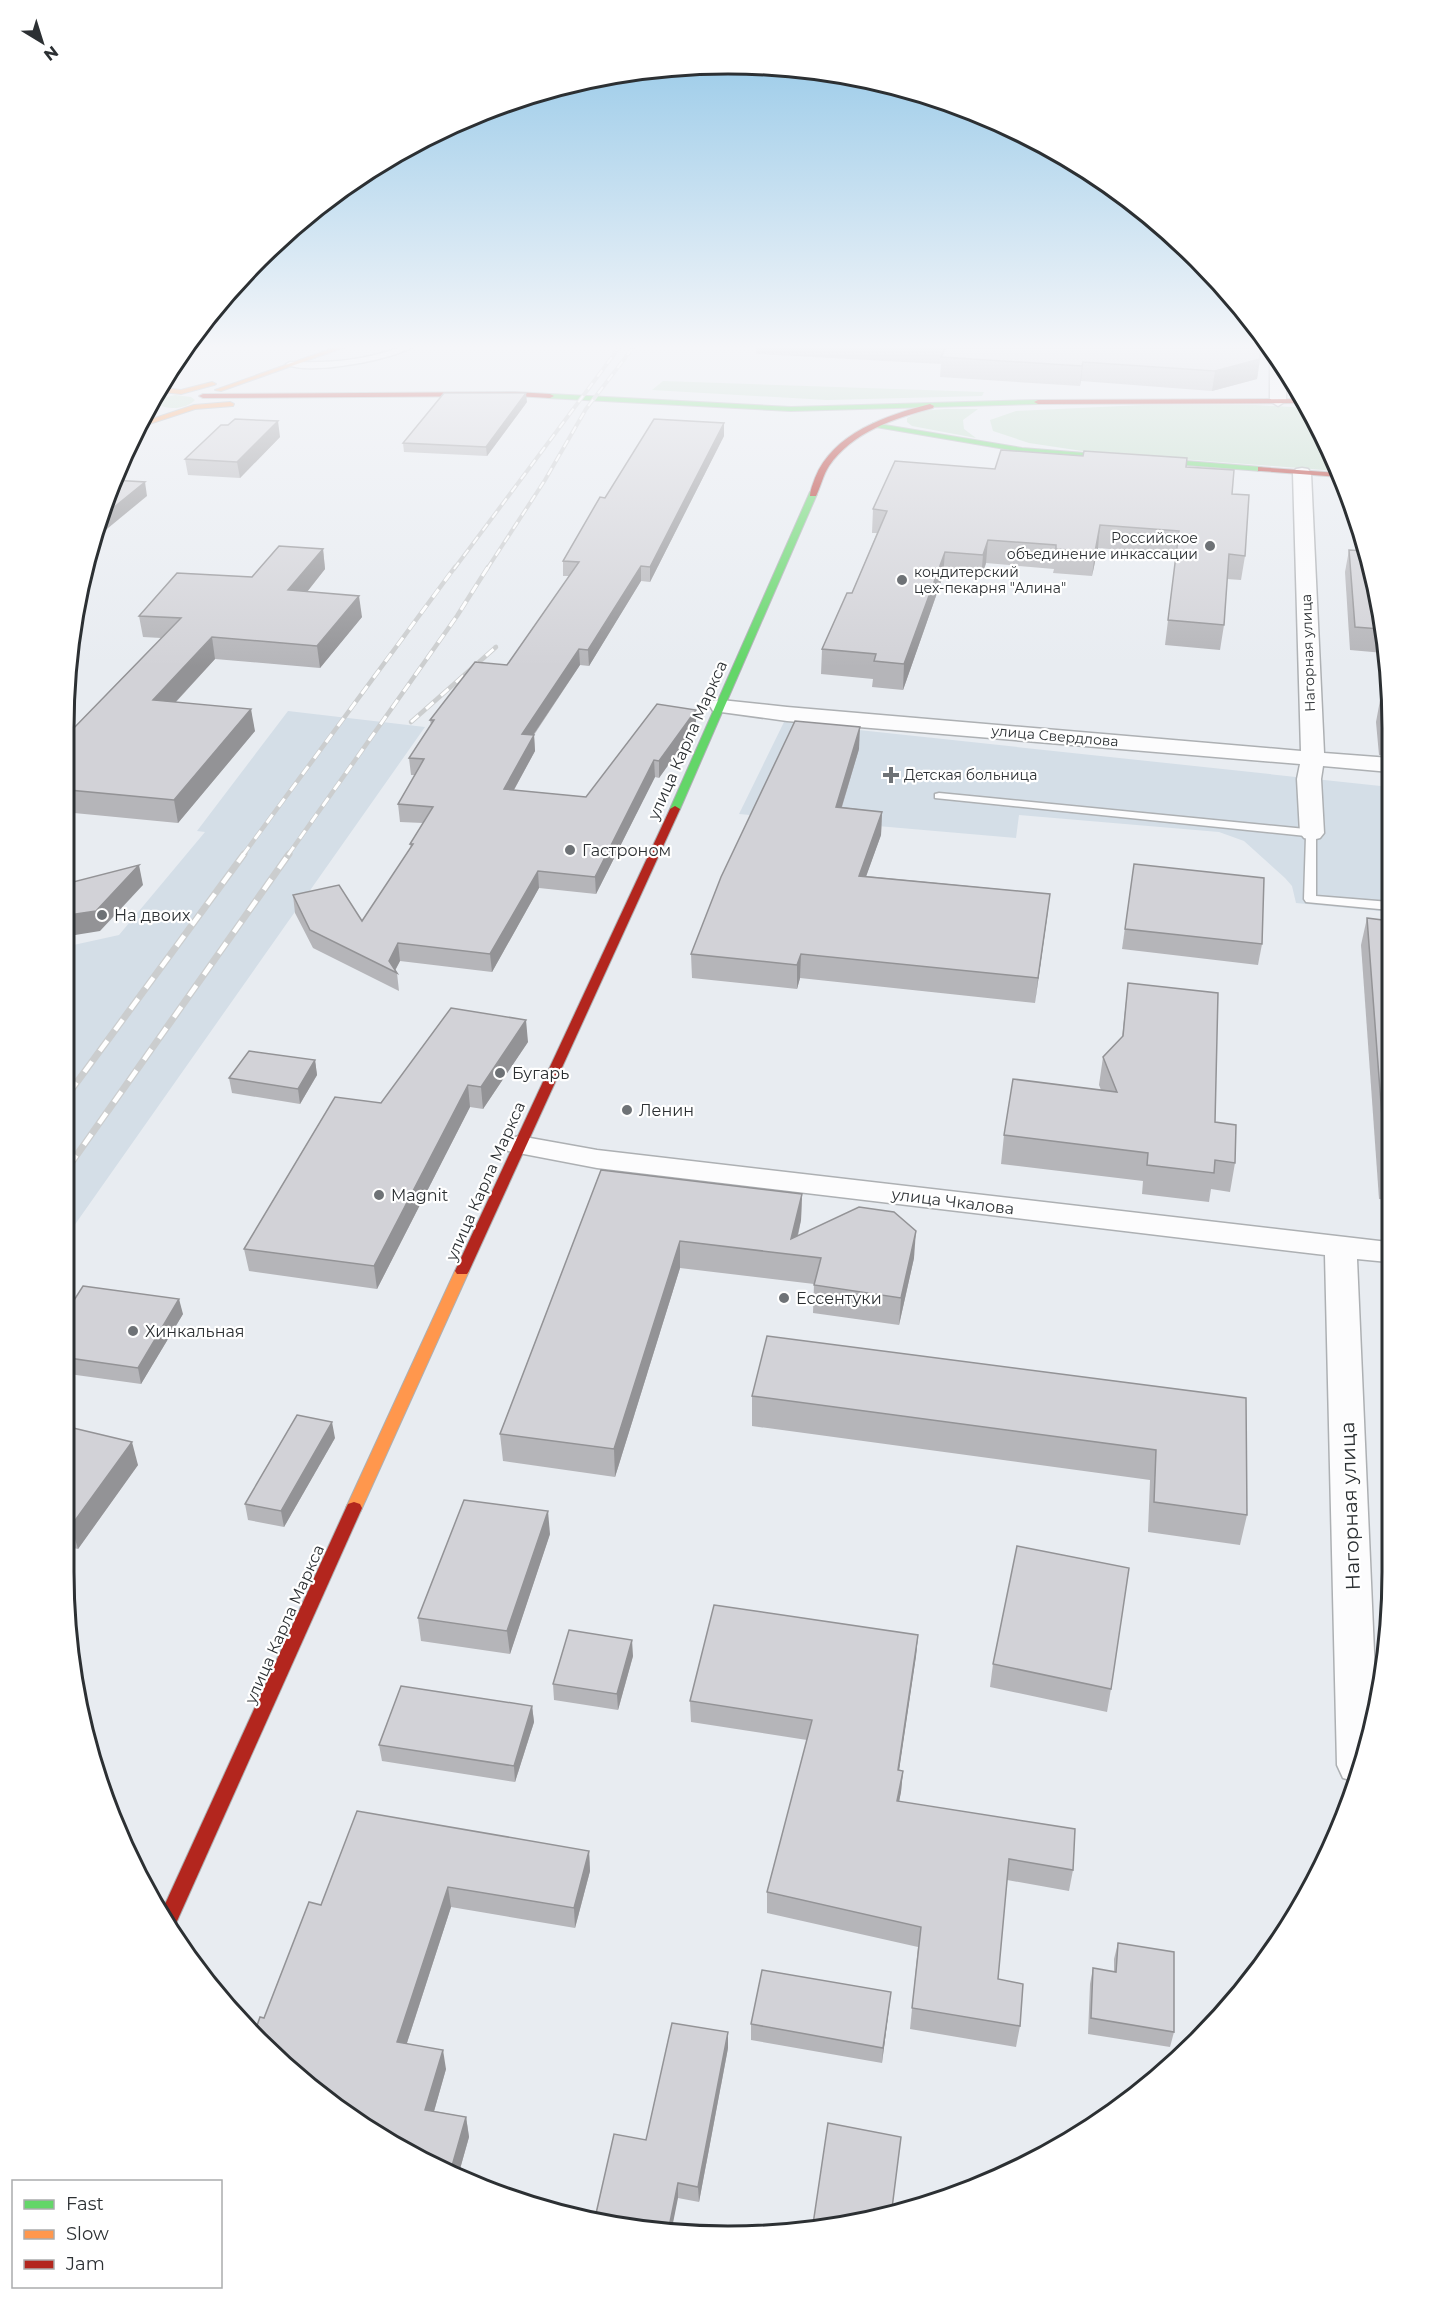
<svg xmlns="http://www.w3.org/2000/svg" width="1455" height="2300" font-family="Montserrat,sans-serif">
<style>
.built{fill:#d4dee7}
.green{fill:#c2ddc8}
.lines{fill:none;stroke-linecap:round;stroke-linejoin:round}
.lane-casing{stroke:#adb0b3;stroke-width:3}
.street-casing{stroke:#adb0b3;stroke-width:3}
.fast-casing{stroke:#adb0b3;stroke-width:2}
.slow-casing{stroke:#adb0b3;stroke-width:2}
.jam-casing{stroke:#adb0b3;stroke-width:2}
.lane{fill:#fcfcfd;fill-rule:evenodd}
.street{fill:#fcfcfd;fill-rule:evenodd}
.fast{fill:#63d668;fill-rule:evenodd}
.slow{fill:#ff974d;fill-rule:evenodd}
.jam{fill:#b3261e;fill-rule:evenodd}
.rail-far2-casing{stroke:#cbcdce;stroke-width:4}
.rail-far1-casing{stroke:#cbcdce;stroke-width:4.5}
.rail-casing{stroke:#cbcdce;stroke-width:7}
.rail-far2{stroke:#fff;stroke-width:2;stroke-dasharray:8;stroke-linecap:butt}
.rail-far1{stroke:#fff;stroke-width:3;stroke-dasharray:10;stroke-linecap:butt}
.rail{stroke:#fff;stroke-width:4.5;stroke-dasharray:13;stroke-linecap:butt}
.wall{fill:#b5b5b9}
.shaded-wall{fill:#939396}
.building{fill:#d2d2d7;stroke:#939396;stroke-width:1.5}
.poi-dot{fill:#6e7276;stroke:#fff;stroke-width:2}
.labels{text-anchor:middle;stroke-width:4.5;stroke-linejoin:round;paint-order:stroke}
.far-poi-label{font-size:14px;fill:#2c3033;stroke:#fff;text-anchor:start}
.far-street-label{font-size:14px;fill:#2c3033;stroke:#fff}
.street-label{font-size:16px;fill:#2c3033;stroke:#fff}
.poi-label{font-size:16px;fill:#2c3033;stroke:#fff;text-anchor:start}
.near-street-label{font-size:20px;fill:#2c3033;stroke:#fff}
.rim{fill:none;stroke:#2c3033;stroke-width:3}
</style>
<rect width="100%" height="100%" fill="#e8ecf1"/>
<!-- built -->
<g class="built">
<polygon points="288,711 425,727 69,1233 69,946 119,935 205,832 197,831"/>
<polygon points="784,722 1390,787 1390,912 1296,903 1292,886 1285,878 1244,841 1219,832 1019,815 1016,838 739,814"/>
</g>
<!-- green -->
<g class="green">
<polygon points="663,381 984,392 982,396 827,400 652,390"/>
<path d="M175 395 191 397 195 400C187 409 166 411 156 403L159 399Z"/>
<polygon points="1143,405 1256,405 1309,408 1337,471 1089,452 1029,443 993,431 990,420 1016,411"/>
<polygon points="945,409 978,409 963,420 964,429 976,438 912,426 907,422 907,418 920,411"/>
</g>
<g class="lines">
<!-- lane casing -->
<g class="lane-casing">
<g id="lane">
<path d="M405 345H415C395 360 307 376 286 364L290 362C330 363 368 361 405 345Z"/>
<polygon points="939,793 1316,830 1316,896 1390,902 1390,910 1306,902 1304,899 1306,836 935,798 935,794"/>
</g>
</g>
<!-- street casing -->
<g class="street-casing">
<g id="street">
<polygon points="1276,357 1286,371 1286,401 1278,406 1270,401 1270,361"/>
<polygon points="1302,468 1308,469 1311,473 1324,753 1390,758 1390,772 1323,766 1321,779 1324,833 1320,838 1312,840 1304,838 1300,833 1297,779 1300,764 787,721 721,712 713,711 710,706 713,701 721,700 787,707 1301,751 1293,473 1296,469"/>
<polygon points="519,1136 597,1150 1388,1242 1388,1262 1357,1259 1376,1698 1354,1781 1343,1778 1337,1765 1325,1255 597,1168 508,1151 504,1145 508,1139"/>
</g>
</g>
<!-- fast casing -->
<g class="fast-casing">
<g id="fast">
<polygon points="550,394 791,407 1038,400 1042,402 1038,404 791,411 547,398 546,396"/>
<polygon points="873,423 1022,448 1261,467 1265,469 1261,471 1022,452 876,427 873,427"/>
<polygon points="810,492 817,494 680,809 675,812 671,811 670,809"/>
</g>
</g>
<!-- slow casing -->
<g class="slow-casing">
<g id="slow">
<polygon points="342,345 351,345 221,391 215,390"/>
<polygon points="212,382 216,384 214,385 181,394 161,392 163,388 181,390"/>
<polygon points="230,402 234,404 233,406 195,409 140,427 143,422 194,405"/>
<polygon points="462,1266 469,1271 362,1508 360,1512 354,1514 348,1512 346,1508 455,1271"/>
</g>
</g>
<!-- jam casing -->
<g class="jam-casing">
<g id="jam">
<polygon points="515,392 550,394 554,396 550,398 515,396 203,398 199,396 203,394"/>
<polygon points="1305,399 1307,403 1038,404 1034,402 1038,400"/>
<path d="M930 404 934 406 933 408C895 418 852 432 829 466 823 475 821 486 816 496H810C810 490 813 484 815 478 833 433 887 415 930 404Z"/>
<polygon points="1258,467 1338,473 1340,477 1261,471 1258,471"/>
<polygon points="675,806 680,809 469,1271 467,1274 457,1274 455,1271 670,809"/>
<polygon points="354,1502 360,1504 362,1508 173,1930 170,1932 161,1913 346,1508 348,1504"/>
</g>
</g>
<!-- lane -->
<use href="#lane" class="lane"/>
<!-- street -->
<use href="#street" class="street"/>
<!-- fast -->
<use href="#fast" class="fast"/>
<!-- slow -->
<use href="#slow" class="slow"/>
<!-- jam -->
<use href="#jam" class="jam"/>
<!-- rail-far2 casing -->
<g class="rail-far2-casing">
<g id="rail-far2">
<polyline points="454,569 621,345"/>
<polyline points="487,569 545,480 586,409 635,345"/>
</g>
</g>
<!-- rail-far1 casing -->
<g class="rail-far1-casing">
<g id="rail-far1">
<polyline points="411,722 496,647"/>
<polyline points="243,855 455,567"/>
<polyline points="288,855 457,616 488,567"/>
</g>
</g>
<!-- rail casing -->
<g class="rail-casing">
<g id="rail">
<polyline points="69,1093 244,854"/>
<polyline points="69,1166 289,854"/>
</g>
</g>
<!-- rail-far2 -->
<use href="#rail-far2" class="rail-far2"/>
<!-- rail-far1 -->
<use href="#rail-far1" class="rail-far1"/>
<!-- rail -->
<use href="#rail" class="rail"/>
</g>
<!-- wall -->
<g class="wall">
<polygon points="756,345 1259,345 1260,359 1257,379 1212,391 1081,381 1080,386 940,377 941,364 756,354"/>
<polygon points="527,402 487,456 404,452 403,443"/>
<polygon points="228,425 280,437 240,478 188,475 185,459"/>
<polygon points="724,436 650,582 641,581 589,666 580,665 534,735 535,751 514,790 586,797 696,710 696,726 659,778 655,777 596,894 539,888 492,972 400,961 395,971 397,973 399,991 313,948 295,913 293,895 362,921 411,848 410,844 423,823 400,822 398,804 415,775 411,775 409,758 431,725 430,720 507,665 569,576 563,576 563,561 605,498"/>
<polygon points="1186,467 1232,494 1245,556 1241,580 1227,579 1224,625 1220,650 1165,645 1176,555 1098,548 1092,576 1053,573 1054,569 986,563 981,579 943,576 903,690 872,687 873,679 821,674 822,649 852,593 877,533 872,533 873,509 995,469"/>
<polygon points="323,549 325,569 307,592 362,617 320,668 215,659 176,702 255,731 178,823 74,813 69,819 69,733 161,638 143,637 139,616 252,577"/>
<polygon points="1349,550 1364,551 1384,653 1350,650 1345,572"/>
<polygon points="1381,695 1390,696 1390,860 1381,773 1385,756 1379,755 1376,722"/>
<polygon points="859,749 842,807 882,812 881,835 866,876 1050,894 1035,1003 800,978 797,989 692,978 691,954"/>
<polygon points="1134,864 1262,944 1258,965 1122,949"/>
<polygon points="1367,918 1390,921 1388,1200 1379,1199 1361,945"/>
<polygon points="1128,983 1215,1122 1235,1163 1230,1192 1211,1189 1209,1202 1142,1194 1143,1181 1001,1164 1004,1135 1101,1090 1099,1085 1103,1057 1122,1038"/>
<polygon points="528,1042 483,1109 470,1107 377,1289 249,1271 244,1249 381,1103"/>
<polygon points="315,1060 317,1075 300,1104 232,1093 229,1078"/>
<polygon points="601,1170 802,1194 801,1220 798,1236 914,1258 899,1325 813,1313 814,1284 680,1268 615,1477 503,1461 500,1434"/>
<polygon points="69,1308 183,1314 141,1384 69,1374"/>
<polygon points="752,1396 1246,1398 1247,1515 1240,1545 1148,1532 1150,1480 752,1426"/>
<polygon points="69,1427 138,1465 78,1549 69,1547"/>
<polygon points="335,1438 284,1527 248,1520 245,1504"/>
<polygon points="550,1534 510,1654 421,1641 418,1618"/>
<polygon points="918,1635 916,1656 899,1770 903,1771 901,1792 899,1801 1073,1870 1069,1891 1007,1880 998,1979 1020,2026 1016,2047 910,2029 918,1947 767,1913 767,1892 807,1740 691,1722 690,1701"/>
<polygon points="633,1656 618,1710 554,1700 553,1684"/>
<polygon points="993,1664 1111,1689 1107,1712 990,1687"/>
<polygon points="532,1706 534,1722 515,1782 382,1761 379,1745"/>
<polygon points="589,1851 590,1871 575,1928 451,1907 407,2043 446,2069 434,2111 466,2117 469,2137 458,2176 396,2148 264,2018 321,1905"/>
<polygon points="1118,1943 1174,2032 1170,2047 1088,2034 1090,1984 1093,1968 1114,1972 1114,1959"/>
<polygon points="889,2008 882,2063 751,2040 751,2024"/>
<polygon points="728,2048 699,2202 678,2198 646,2140"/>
</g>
<!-- shaded-wall -->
<g class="shaded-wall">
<polygon points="1260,359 1257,379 1212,391 1215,371"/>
<polygon points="1083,362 1081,381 1080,386 1082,366"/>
<polygon points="526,393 527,402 487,456 486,447"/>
<polygon points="278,421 280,437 240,478 237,462"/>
<polygon points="724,423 724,436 650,582 650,567"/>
<polygon points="145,482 147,496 96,538 102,517"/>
<polygon points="1100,525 1098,548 1092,576 1095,552"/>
<polygon points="988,540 986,563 981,579 983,555"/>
<polygon points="323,549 325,569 291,612 288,590"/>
<polygon points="945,552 943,576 903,690 904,664"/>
<polygon points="641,566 641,581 589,666 588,650"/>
<polygon points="359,596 362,617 320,668 317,646"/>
<polygon points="212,637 215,659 157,722 153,700"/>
<polygon points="579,649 580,665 523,750 522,734"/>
<polygon points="251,709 255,731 178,823 174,800"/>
<polygon points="696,710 696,726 659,778 659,761"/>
<polygon points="860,727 859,749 835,829 836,807"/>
<polygon points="534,735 535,751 505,806 504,789"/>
<polygon points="654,760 655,777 596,894 595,877"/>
<polygon points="69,790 74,813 69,819"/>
<polygon points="882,812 881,835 858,899 859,876"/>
<polygon points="139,865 143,885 100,931 69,936 69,915"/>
<polygon points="538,871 539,888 492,972 490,954"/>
<polygon points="1050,894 1047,918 1035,1003 1038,978"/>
<polygon points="398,943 400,961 394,972 389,961"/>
<polygon points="801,954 800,978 797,989 797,965"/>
<polygon points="526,1020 528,1042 483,1109 481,1087"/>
<polygon points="315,1060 317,1075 300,1104 298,1089"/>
<polygon points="468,1085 470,1107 377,1289 374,1266"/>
<polygon points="802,1194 801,1220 793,1255 791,1239"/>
<polygon points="916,1231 914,1258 899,1325 901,1298"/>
<polygon points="680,1241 680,1268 615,1477 614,1449"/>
<polygon points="179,1299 183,1314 141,1384 138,1368"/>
<polygon points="332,1422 335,1438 284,1527 281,1511"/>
<polygon points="132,1442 138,1465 78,1549 71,1526"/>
<polygon points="548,1511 550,1534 510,1654 507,1631"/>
<polygon points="918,1635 916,1656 896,1791 898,1770"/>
<polygon points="632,1640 633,1656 618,1710 617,1694"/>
<polygon points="532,1706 534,1722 515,1782 514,1766"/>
<polygon points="903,1771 901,1792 895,1822 897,1801"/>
<polygon points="589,1851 590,1871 575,1928 574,1908"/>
<polygon points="448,1887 451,1907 401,2061 397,2042"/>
<polygon points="891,1992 889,2008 882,2063 883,2048"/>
<polygon points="728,2032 728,2048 699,2202 698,2187"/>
<polygon points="443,2050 446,2069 429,2129 425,2110"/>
<polygon points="466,2117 469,2137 458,2176 450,2173"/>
<polygon points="678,2183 678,2198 671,2233 668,2232"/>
</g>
<!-- building -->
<g class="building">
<polygon points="946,345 1259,345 1260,359 1215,371 1083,362 1082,366 941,357 947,345"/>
<polygon points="444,393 526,393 486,447 403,443"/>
<polygon points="235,419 278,421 237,462 185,459 221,425 228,425"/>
<polygon points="654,419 724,423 650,567 641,566 588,650 579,649 522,734 534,735 504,789 586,797 657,704 696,710 659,761 654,760 595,877 538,871 490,954 398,943 389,961 397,973 310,930 293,895 339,885 362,921 413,844 410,844 433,807 398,804 424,759 409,758 434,720 430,720 475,662 507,665 579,562 563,561 600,497 605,498"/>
<polygon points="1001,450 1083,456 1084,451 1187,458 1186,467 1234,470 1232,494 1249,495 1245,556 1229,554 1224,625 1168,620 1179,531 1100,525 1095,552 1056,549 1056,545 988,540 983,555 945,552 904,664 874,661 876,654 822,649 847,593 852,593 887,511 873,509 895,461 995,469"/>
<polygon points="112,480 145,482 102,517"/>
<polygon points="279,546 323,549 288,590 359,596 317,646 212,637 153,700 251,709 174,800 69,790 69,733 181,618 139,616 177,573 252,577"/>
<polygon points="1349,550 1364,551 1380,629 1355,627"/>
<polygon points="1381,695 1390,696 1390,729 1385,728"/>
<polygon points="795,721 860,727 836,807 882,812 859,876 1050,894 1038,978 801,954 797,965 691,954 721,877"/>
<polygon points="1387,746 1390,746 1390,774"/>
<polygon points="1134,864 1264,878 1262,944 1125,929"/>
<polygon points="139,865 96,911 69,915 69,883"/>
<polygon points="1367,918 1390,921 1388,1170 1386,1170"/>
<polygon points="1128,983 1218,993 1215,1122 1236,1125 1235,1163 1215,1160 1214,1173 1147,1165 1148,1153 1004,1135 1013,1079 1117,1092 1103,1057 1123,1036"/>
<polygon points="451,1008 526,1020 481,1087 468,1085 374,1266 244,1249 335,1097 381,1103"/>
<polygon points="249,1051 315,1060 298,1089 229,1078"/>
<polygon points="601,1170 802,1194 791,1239 859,1207 894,1212 916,1231 901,1298 814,1285 821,1258 680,1241 614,1449 500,1434"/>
<polygon points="83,1286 179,1299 138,1368 69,1358 69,1308"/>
<polygon points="767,1336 1246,1398 1247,1515 1154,1502 1156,1450 752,1396"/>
<polygon points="297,1415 332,1422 281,1511 245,1504"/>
<polygon points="69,1427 132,1442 71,1526 69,1525"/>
<polygon points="464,1500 548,1511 507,1631 418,1618"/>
<polygon points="1017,1546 1129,1568 1111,1689 993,1664"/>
<polygon points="714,1605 918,1635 898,1770 903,1771 897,1801 1075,1829 1073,1870 1009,1859 998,1979 1023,1984 1020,2026 912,2008 921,1927 767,1892 812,1720 690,1701"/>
<polygon points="569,1630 632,1640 617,1694 553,1684"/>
<polygon points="401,1686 532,1706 514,1766 379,1745"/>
<polygon points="357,1811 589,1851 574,1908 448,1887 397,2042 443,2050 425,2110 466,2117 450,2173 396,2148 323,2100 257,2042 253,2037 260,2017 264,2018 309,1902 321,1905"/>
<polygon points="1118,1943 1174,1952 1174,2032 1091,2018 1093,1968 1116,1972"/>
<polygon points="762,1970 891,1992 883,2048 751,2024"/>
<polygon points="672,2023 728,2032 698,2187 678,2183 668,2232 595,2218 614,2134 646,2140"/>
<polygon points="828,2123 901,2137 891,2216 812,2231"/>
</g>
<!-- sky -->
<linearGradient id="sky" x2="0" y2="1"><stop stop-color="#8cc4e6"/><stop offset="0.52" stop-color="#f5f6f9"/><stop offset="1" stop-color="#f5f6f9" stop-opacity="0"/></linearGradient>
<rect width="1455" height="667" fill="url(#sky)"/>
<!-- markers -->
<g class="poi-dot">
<circle cx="1210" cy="546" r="6"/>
<circle cx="902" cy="580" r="6"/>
<path d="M888 766h6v6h6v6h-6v6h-6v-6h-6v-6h6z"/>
<circle cx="570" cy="850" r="6"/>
<circle cx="102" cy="915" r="6"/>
<circle cx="500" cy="1073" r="6"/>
<circle cx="627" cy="1110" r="6"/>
<circle cx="379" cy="1195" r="6"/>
<circle cx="784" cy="1298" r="6"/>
<circle cx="133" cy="1331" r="6"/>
</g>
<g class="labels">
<!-- far-poi labels -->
<g class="far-poi-label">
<text x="1198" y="543" text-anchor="end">Российское<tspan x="1198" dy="16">объединение инкассации</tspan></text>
<text x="914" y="577">кондитерский<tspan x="914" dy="16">цех-пекарня "Алина"</tspan></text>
<text x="904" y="780">Детская больница</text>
</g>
<!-- far-street labels -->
<g class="far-street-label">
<text transform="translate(1308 653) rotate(-92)" y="5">Нагорная улица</text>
<text transform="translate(1055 736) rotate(5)" y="5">улица Свердлова</text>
</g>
<!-- street labels -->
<g class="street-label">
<text transform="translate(687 740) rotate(-66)" y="6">улица Карла Маркса</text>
<text transform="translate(485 1181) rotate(-66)" y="6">улица Карла Маркса</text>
<text transform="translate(953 1201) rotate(7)" y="6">улица Чкалова</text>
<text transform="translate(284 1624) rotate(-66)" y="6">улица Карла Маркса</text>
</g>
<!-- poi labels -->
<g class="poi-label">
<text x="582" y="856">Гастроном</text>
<text x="114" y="921">На двоих</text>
<text x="512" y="1079">Бугарь</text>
<text x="639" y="1116">Ленин</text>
<text x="391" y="1201">Magnit</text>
<text x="796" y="1304">Ессентуки</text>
<text x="145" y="1337">Хинкальная</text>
</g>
<!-- near-street labels -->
<g class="near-street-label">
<text transform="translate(1350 1506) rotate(-92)" y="7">Нагорная улица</text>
</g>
</g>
<!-- crop -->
<path d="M0 0H1455V2300H0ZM728 74H728A654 654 0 0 1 1382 728V1572A654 654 0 0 1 728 2226H728A654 654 0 0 1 74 1572V728A654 654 0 0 1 728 74Z" fill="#fff" fill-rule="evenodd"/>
<path class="rim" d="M728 74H728A654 654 0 0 1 1382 728V1572A654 654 0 0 1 728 2226H728A654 654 0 0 1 74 1572V728A654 654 0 0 1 728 74Z"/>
<!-- legend -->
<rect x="12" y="2180" width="210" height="108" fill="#ffffff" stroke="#abacad" stroke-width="1.5"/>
<rect x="24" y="2200" width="30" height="9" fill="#63d668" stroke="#abacad" stroke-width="1.5"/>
<text x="66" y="2210" font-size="18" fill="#2c3033">Fast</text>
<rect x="24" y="2230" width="30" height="9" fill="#ff974d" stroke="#abacad" stroke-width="1.5"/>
<text x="66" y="2240" font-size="18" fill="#2c3033">Slow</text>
<rect x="24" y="2260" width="30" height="9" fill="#b3261e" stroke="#abacad" stroke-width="1.5"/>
<text x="66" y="2270" font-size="18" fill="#2c3033">Jam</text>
<!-- north arrow -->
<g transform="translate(42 42) rotate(142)" stroke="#ffffff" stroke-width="4.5" paint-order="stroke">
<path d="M0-4.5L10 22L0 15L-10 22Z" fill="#2c3033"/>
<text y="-9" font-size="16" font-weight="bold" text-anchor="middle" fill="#2c3033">N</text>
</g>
</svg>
